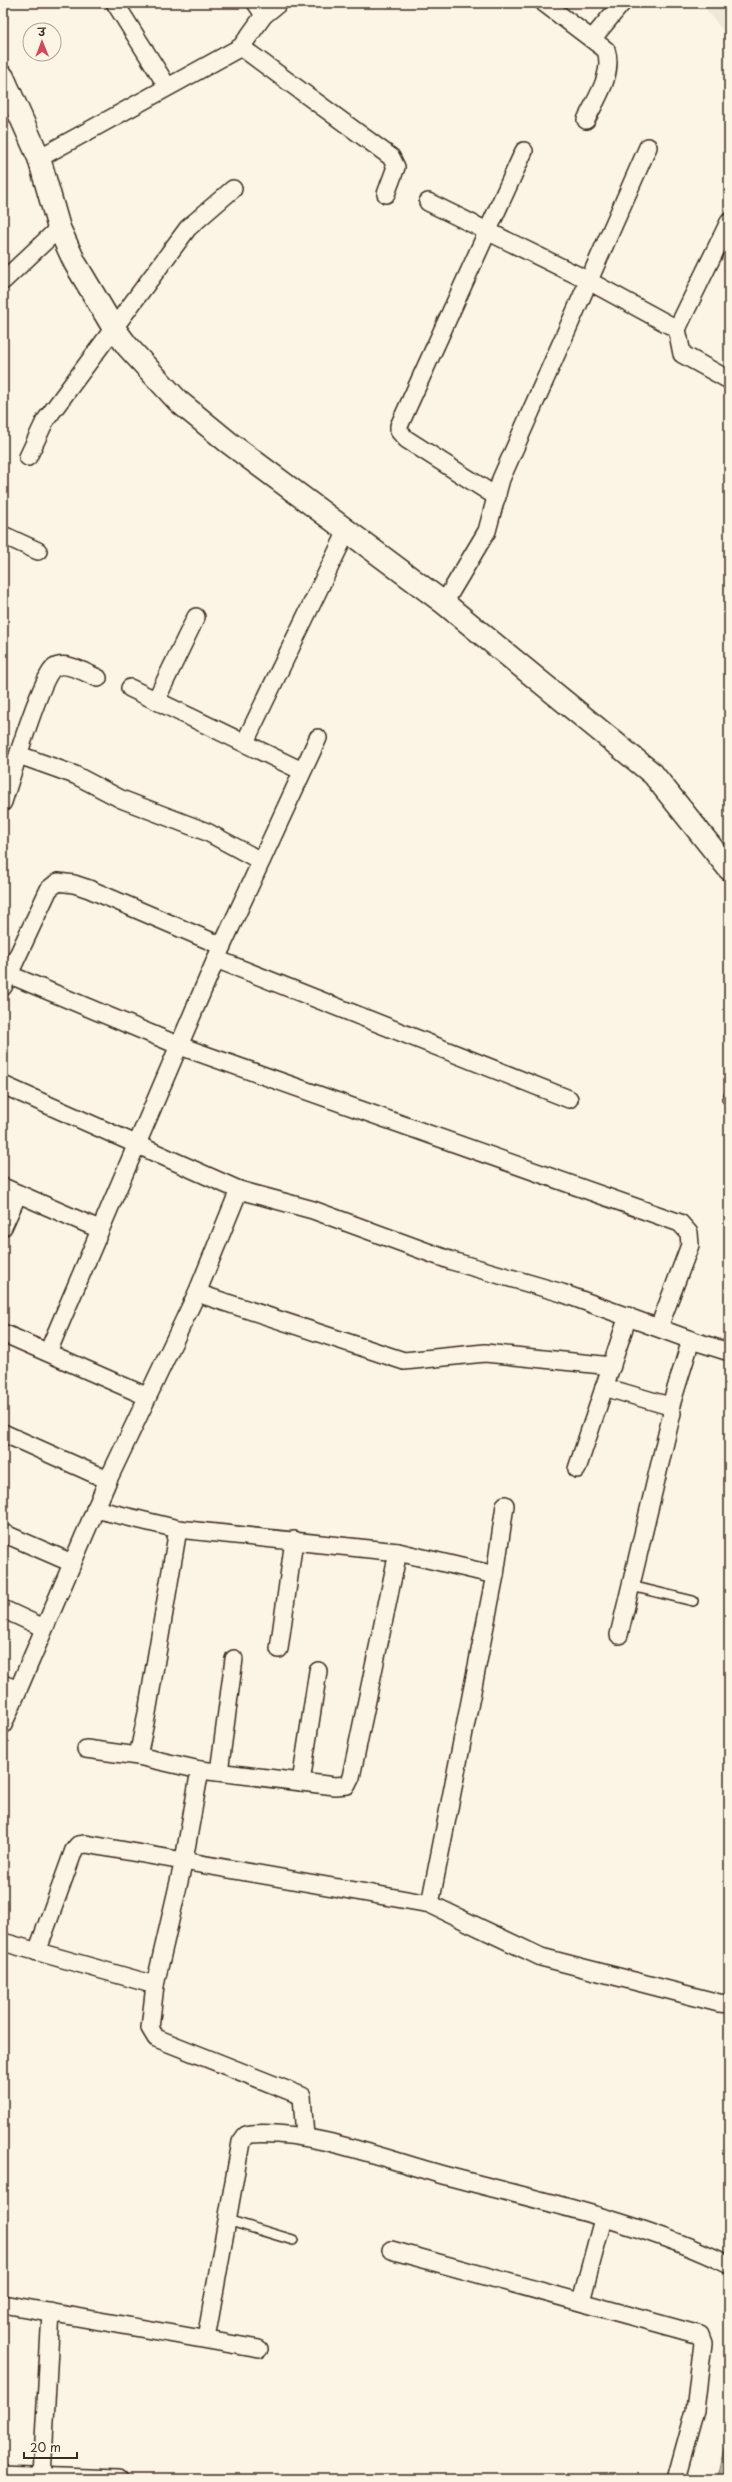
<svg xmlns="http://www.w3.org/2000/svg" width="732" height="2482" font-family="'Playpen Sans','Playpen Sans Deva',sans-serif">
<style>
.built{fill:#eee6d6}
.water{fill:#b7ad9e;stroke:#85796b}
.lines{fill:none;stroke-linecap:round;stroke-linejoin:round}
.lane-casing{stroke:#3b2a1e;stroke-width:12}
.street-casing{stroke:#3b2a1e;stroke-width:20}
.secondary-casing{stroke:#3b2a1e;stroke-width:25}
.lane{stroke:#fcf5e5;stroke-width:9}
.street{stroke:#fcf5e5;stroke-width:17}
.secondary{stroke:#fcf5e5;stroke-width:22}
</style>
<rect width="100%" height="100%" fill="#fcf5e5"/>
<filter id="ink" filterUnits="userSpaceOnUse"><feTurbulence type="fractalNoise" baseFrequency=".025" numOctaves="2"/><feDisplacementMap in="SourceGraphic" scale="8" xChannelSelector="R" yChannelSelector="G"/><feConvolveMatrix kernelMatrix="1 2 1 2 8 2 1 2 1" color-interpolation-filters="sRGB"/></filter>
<g filter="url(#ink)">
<!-- built -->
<polygon class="built" points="705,3 729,3 729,38 704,7"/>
<!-- water -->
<polygon class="water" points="729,2435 729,2479 717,2479"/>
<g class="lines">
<!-- lane casing -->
<g class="lane-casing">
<g id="lane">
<polyline points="727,1099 729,1096"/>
<polyline points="631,1586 693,1601"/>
<polyline points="227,2220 293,2240"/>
</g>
</g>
<!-- street casing -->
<g class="street-casing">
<g id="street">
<polyline points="115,3 167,86"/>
<polyline points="256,3 264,15"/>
<path d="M544 3 606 50C614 74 596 99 586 120"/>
<polyline points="592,39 622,3"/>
<polyline points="241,47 391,157 396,167 386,194"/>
<polyline points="39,158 241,47 264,15 279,3"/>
<polyline points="428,202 587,280 677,329 682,354 729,380"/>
<polyline points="3,281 59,228"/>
<polyline points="677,329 729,222"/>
<polyline points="28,457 45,421 188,228 233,189"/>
<polyline points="497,497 406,439 399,431 399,426 524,151"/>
<polyline points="3,535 38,551"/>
<polyline points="444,603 487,531 501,479 648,147"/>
<polyline points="130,688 302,771"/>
<polyline points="156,700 196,617"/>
<polyline points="245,742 347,531"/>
<polyline points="19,755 75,775 121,799 207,832 261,861"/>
<path d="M3 802C10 781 41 677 54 668 66 660 87 674 98 678"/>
<polyline points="216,959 569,1099"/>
<polyline points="3,972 180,1046 680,1223 689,1233 690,1245 659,1327"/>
<polyline points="3,987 49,889 58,882 74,884 89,889 222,946"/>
<polyline points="3,1085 239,1190 313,1210 452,1261 562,1293 691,1340 729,1352"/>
<polyline points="3,1187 99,1229"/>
<polyline points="3,1227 18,1194"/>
<polyline points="197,1293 404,1361 485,1353 612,1366"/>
<polyline points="3,1333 146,1396"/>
<polyline points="48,1352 216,959 318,738"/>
<polyline points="604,1387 666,1405 670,1408 672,1413 619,1635"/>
<polyline points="670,1408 691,1340"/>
<polyline points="3,1433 108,1480"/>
<polyline points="577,1469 628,1316"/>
<polyline points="95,1509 178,1529 398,1552 495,1575"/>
<polyline points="3,1533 72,1563"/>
<polyline points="3,1609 44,1628"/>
<polyline points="279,1649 294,1540"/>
<polyline points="3,1684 18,1690"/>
<polyline points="3,1725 108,1480 197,1293 239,1190"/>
<polyline points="86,1749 138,1756 200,1770 335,1786 347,1785 351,1777 398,1552"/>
<polyline points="138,1756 147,1713 178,1529"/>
<polyline points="200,1770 184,1860 155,1985 150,2028 156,2038 302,2096 305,2137"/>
<polyline points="219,1772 234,1659"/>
<polyline points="301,1782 318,1671"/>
<polyline points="430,1904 495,1575 505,1505"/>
<polyline points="3,1942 155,1985"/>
<polyline points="37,1952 74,1850 78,1845 86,1844 430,1904 541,1957 719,2003 729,2004"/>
<polyline points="391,2250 700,2335 703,2343 695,2410 676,2479"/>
<polyline points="581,2301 603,2219"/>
<polyline points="3,2304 259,2349"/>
<path d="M206 2339 241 2142 246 2135 251 2134C309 2130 379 2157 436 2173 534 2200 638 2220 729 2265"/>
<polyline points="3,2475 119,2479"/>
<polyline points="42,2476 51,2312"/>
</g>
</g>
<!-- secondary casing -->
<g class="secondary-casing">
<polyline id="secondary" points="3,77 39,158 59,228 75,263 113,327 128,347 178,401 228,442 444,603 653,774 729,869"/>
</g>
<!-- lane -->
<use href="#lane" class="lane"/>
<!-- street -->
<use href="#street" class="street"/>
<!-- secondary -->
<use href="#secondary" class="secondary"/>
</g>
</g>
<!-- margin -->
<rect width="732" height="2482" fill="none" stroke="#fcf5e5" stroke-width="16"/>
<rect x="8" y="8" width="716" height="2466" fill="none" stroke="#3b2a1e" stroke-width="1.5" filter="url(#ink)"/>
<!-- north arrow -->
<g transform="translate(42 42) rotate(359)"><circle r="19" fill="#fcf5e5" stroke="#afa495"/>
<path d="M0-3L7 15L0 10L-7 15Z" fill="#d1495b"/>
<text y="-6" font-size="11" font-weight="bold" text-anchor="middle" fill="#3b2a1e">उ</text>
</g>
<!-- scale -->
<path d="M24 2452v6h53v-6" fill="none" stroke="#3b2a1e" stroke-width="2"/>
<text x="30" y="2452" font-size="12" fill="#3b2a1e" stroke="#fcf5e5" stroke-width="3" paint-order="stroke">20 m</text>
</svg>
